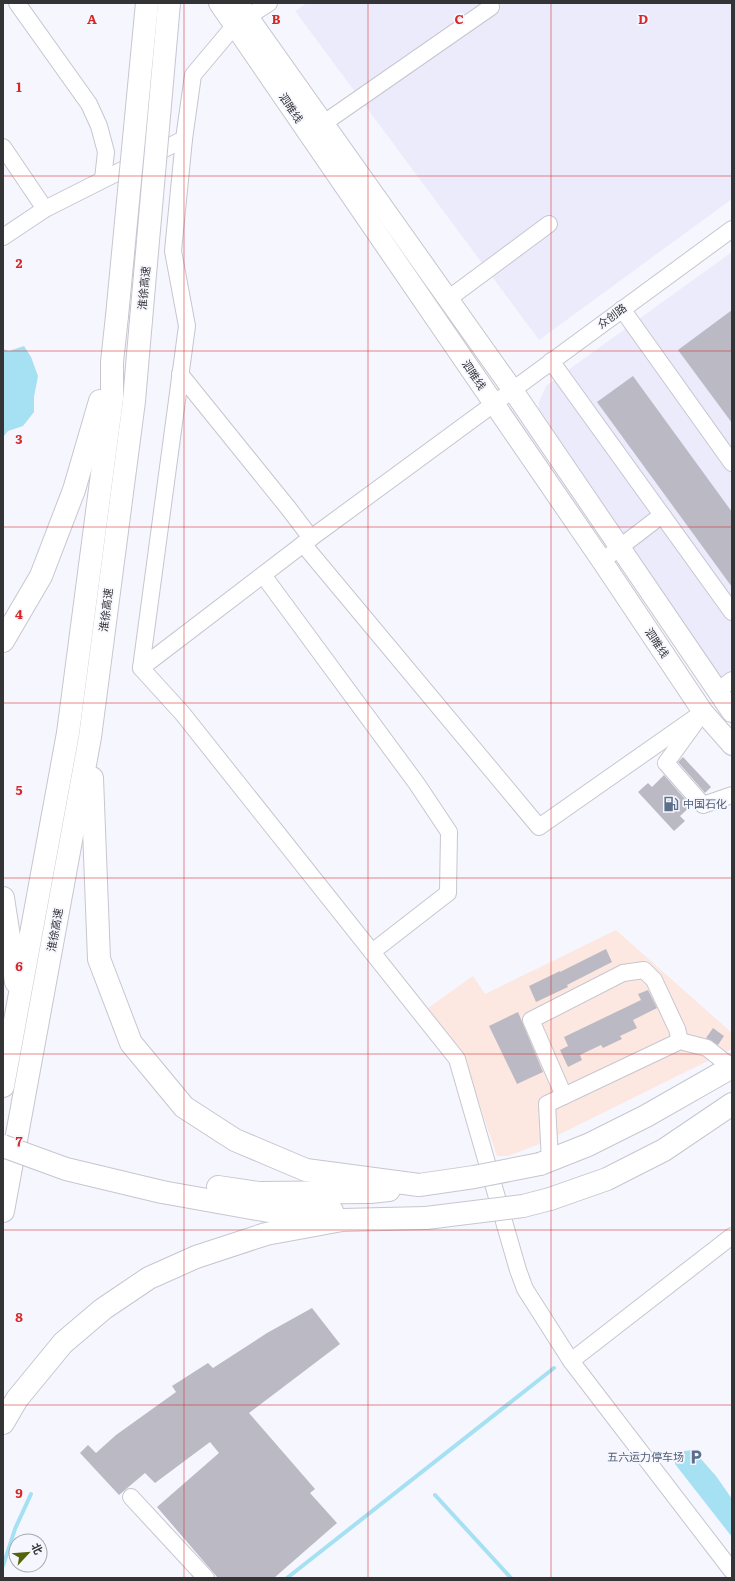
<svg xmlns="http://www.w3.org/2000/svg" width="735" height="1581" font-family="Literata,'Noto Sans SC',serif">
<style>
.commercial{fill:#fce8e1}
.built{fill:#ecebfc}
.water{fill:#a5e0f3}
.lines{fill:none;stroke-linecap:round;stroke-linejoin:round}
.stream{stroke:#a5e0f3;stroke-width:4}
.building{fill:#bbbac4}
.minor-casing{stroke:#c7c6d0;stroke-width:18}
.major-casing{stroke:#c7c6d0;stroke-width:22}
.highway-casing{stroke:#c7c6d0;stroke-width:24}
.minor{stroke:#fff;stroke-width:16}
.major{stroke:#fff;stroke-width:20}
.highway{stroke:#fff;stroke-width:22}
.highway-bridge-casing{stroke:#c7c6d0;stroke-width:24;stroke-linecap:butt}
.highway-bridge{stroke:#fff;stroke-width:22}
.grid{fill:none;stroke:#d62828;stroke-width:1;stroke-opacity:0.55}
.labels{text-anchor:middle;stroke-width:3.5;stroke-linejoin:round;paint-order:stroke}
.street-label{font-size:11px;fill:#343437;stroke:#f6f6fe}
.service-label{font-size:11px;fill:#4e5e75;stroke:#f6f6fe;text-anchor:start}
.grid-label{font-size:13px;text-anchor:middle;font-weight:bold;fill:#d62828;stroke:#f6f6fe;stroke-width:3.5;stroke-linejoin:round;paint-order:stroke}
</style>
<rect width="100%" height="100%" fill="#f6f6fe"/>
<!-- commercial -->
<polygon class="commercial" points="616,930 732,1033 732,1049 542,1143 508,1156 497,1156 464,1059 428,1008 473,976 485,994"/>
<!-- built -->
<g class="built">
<polygon points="307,3 732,3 732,199 539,340 295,11"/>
<polygon points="732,252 732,680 715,679 538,416 539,402 546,386"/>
</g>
<!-- water -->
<g class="water">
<polygon points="24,346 31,357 38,376 34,397 34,412 23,426 8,431 3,437 3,349 9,351"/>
<polygon points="693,1450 716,1476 732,1499 732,1537 675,1464 675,1456 684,1451"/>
</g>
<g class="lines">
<!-- stream -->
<g class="stream">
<polyline points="435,1495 511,1578"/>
<polyline points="3,1566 15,1529 31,1494"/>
<polyline points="287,1578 554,1368"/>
</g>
</g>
<!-- building -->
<g class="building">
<polygon points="732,310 732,423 678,350"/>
<polygon points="633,376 732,512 732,587 597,402"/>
<polygon points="683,757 711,787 705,793 678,762"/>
<polygon points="664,775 691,806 680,816 685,821 674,831 638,792 648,783 652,787"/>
<polygon points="606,949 612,962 567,985 568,987 536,1002 529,986 560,971 560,972"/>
<polygon points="648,990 657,1008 633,1020 637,1028 620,1036 622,1039 603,1048 601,1045 580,1055 582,1060 568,1067 560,1050 568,1046 564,1037 641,1000 638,994"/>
<polygon points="518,1012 543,1072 517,1084 489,1026"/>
<polygon points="713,1028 724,1036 718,1045 706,1038"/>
<polygon points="312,1308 340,1344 249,1413 315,1489 310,1493 337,1523 274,1578 218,1578 157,1507 219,1453 210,1442 155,1483 145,1473 119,1495 80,1453 88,1445 96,1453 116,1435 176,1392 172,1386 208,1363 213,1368 267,1333"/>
</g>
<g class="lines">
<!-- minor casing -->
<g class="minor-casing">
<g id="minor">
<polyline points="17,3 89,104 99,126 106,152 103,179"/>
<polyline points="324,123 491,7"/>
<polyline points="3,147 45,209"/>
<polyline points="3,237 45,209 184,139 193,75 235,25 269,3"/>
<polyline points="448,299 549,224"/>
<polyline points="622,309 732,463"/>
<polyline points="551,361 732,612"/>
<polyline points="180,374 289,509 311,538"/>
<polyline points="303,544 539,827 703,712"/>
<polyline points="602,561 662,515"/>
<polyline points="263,575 417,784 449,832 448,893 372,952"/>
<polyline points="141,668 187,326 173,251 184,139"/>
<polyline points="717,691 732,680"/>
<polyline points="695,723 666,763 703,805 732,795"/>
<polyline points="564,1096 531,1020 623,973 644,970 654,980 677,1029 680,1041"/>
<polyline points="550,1160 547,1104 680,1041 707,1048 731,1067"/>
<polyline points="732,1236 571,1361 732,1571"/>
<polyline points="571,1361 525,1289 518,1270 457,1059 182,713 141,668 311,538 732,229"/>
<polyline points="131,1497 206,1578"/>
</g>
</g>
<!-- major casing -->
<g class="major-casing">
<g id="major">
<polyline points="219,3 602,561 703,712 732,745"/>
<polyline points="238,3 512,389 732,712"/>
</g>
</g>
<!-- highway casing -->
<g class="highway-casing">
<g id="highway">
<polyline points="3,641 41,576 74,490 100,401"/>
<polyline points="92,778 99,959 131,1043 184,1107 235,1140 306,1170 419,1185"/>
<polyline points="3,898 16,982"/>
<polyline points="3,1086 68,733 112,398 112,362 117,316"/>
<polyline points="540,1164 588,1145 646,1116 732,1067"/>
<polyline points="218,1187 259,1193 370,1192 389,1190"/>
<polyline points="162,1192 274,1212 332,1211"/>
<polyline points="550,1199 607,1179 664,1150 732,1104"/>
<polyline points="3,1211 90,737 134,401 141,320"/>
<polyline points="3,1423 17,1399 63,1343 103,1309 149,1278 196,1257 266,1234 342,1220 426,1218"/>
</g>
</g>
<!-- minor -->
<use href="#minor" class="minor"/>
<!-- major -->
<use href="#major" class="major"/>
<!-- highway -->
<use href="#highway" class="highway"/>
<!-- highway-bridge casing -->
<g class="highway-bridge-casing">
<g id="highway-bridge">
<polyline points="117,316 147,3"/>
<polyline points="141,320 169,3"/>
<polyline points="3,1146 66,1169 162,1192"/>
<polyline points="419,1185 474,1177 540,1164"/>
<polyline points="426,1218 523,1206 550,1199"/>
</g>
</g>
<!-- highway-bridge -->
<use href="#highway-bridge" class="highway-bridge"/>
</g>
<!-- grid -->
<path class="grid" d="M184 3V1578M368 3V1578M551 3V1578M3 176H732M3 351H732M3 527H732M3 703H732M3 878H732M3 1054H732M3 1230H732M3 1405H732"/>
<!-- icons -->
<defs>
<g id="fuel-bare" transform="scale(1.2)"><path d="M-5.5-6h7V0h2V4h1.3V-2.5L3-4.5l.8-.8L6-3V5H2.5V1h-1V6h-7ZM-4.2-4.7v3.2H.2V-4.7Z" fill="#5c6f8a" stroke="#f6f6fe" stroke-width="2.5" paint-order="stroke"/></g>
<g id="parking-bare" transform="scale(1.2)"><path d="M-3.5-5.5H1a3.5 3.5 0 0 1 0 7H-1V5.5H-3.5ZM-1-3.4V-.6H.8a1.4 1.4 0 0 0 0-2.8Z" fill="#5c6f8a" stroke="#f6f6fe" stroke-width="2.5" paint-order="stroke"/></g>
</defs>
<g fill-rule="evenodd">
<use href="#fuel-bare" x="671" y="804"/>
<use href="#parking-bare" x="696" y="1457"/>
</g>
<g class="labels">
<!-- street labels -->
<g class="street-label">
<text transform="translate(291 108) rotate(56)" y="4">泗睢线</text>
<text transform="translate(144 288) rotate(-85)" y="4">淮徐高速</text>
<text transform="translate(612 316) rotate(-36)" y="4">众创路</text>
<text transform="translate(474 375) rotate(56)" y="4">泗睢线</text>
<text transform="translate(106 610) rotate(-83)" y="4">淮徐高速</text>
<text transform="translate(657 643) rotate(56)" y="4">泗睢线</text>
<text transform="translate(55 930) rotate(-80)" y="4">淮徐高速</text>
</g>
<!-- service labels -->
<g class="service-label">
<text x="683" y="808">中国石化</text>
<text x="684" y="1461" text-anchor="end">五六运力停车场</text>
</g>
</g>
<g class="grid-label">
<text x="92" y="24">A</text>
<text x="276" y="24">B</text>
<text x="459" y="24">C</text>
<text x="643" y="24">D</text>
<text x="19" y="92">1</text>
<text x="19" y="268">2</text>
<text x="19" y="444">3</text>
<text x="19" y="619">4</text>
<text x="19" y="795">5</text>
<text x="19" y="971">6</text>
<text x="19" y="1146">7</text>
<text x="19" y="1322">8</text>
<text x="19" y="1498">9</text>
</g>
<!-- border -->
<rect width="735" height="1581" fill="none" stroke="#343437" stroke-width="8"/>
<!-- north arrow -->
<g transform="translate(28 1553) rotate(64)"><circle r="19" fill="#f6f6fe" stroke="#a8a8ae"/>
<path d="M0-3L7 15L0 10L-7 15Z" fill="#546409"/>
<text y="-6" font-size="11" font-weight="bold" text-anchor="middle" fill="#343437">北</text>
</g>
</svg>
